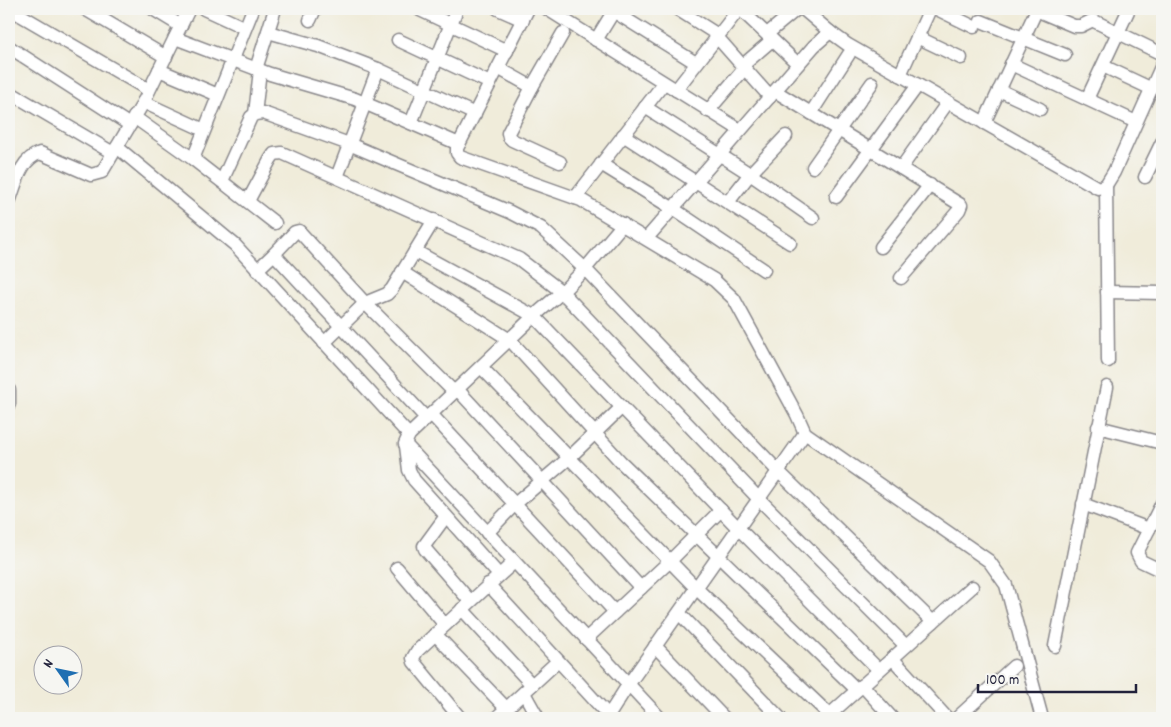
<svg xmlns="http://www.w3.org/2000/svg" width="1171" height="727" font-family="Dekko,sans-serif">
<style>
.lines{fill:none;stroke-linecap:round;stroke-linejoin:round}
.minor-casing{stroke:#89878a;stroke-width:15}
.minor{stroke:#fff;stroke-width:12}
</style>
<rect width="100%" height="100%" fill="#f6f6f2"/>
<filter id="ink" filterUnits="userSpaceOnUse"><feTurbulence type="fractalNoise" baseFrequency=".02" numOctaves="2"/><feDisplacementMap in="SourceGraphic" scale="10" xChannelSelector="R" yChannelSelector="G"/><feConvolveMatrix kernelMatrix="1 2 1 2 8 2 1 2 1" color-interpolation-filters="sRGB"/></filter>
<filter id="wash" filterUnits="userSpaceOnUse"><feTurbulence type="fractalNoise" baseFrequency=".0096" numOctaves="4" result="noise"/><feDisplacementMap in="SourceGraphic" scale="20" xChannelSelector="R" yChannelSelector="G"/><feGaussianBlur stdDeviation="1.12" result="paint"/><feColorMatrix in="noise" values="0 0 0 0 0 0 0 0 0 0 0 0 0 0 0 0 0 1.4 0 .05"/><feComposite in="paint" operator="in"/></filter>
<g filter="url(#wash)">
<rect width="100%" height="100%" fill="#f0ecda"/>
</g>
<g filter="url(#ink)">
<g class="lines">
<!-- minor casing -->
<g class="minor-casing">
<g id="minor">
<polyline points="10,9 149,90"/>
<polyline points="85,9 166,57"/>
<polyline points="153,9 181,26"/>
<polyline points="204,9 245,28"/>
<polyline points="498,9 523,20"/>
<polyline points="528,9 457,148 457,153 460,157 581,200 714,280 734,299 797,415 805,433 989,561 1006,585 1042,718"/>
<polyline points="547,9 740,130"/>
<polyline points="610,9 696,63"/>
<polyline points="677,9 718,35"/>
<polyline points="740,9 798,64"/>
<polyline points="803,9 830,32 848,45 1098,188 1106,185 1114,172 1162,65"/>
<polyline points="937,9 974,27"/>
<polyline points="420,10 507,51"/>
<polyline points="1036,10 1074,26 1081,26 1091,21 1094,21 1162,54"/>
<polyline points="310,20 315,9"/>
<polyline points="981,21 1065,55"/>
<polyline points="268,32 318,46 378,69 475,114"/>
<polyline points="767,34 797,9"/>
<polyline points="717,37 770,97"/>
<polyline points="917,37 961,58"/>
<polyline points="175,38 270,74 355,99 459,144"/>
<polyline points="398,40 490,83"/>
<polyline points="596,40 615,9"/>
<polyline points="9,47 130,125"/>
<polyline points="1011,64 1136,122"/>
<polyline points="742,66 772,40"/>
<polyline points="1103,66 1152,89"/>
<polyline points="498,68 532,87 508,133 509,137 512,140 560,162"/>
<polyline points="256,69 275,9"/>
<polyline points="159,70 218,95"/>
<polyline points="900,75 930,9"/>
<polyline points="532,87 563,33"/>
<polyline points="676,90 739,9"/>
<polyline points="999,90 1040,109"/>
<polyline points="775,91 961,205 959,210 901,278"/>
<polyline points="9,92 113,153"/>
<polyline points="1087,99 1129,9"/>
<polyline points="143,102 204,130"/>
<polyline points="645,107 750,174 813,218"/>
<polyline points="708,111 744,69"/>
<polyline points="811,113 849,54"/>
<polyline points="255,114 260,70"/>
<polyline points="134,117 193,159 275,223"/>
<polyline points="411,123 457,9"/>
<polyline points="984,123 1037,9"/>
<polyline points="623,135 790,243"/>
<polyline points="117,147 235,245 409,435"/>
<polyline points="193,159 253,9"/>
<polyline points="601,164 672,208 764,270"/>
<polyline points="813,167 872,83"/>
<polyline points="901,168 948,102"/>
<polyline points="337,177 378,69"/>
<polyline points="1145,177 1162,142"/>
<polyline points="222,181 251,117 255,114 263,113 349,144 510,212 541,228 585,269 778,471 933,622"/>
<polyline points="1106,185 1108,361"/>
<polyline points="836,197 918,85"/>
<polyline points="575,198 664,83"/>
<polyline points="248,201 270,160 274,154 282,153 519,259 562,292 759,499 906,646"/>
<path d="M9 202C16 184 20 159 40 153L91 175 102 172 142 105 189 9"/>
<polyline points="728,202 750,174 786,136"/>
<polyline points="623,224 585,269 562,292 534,316 409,435 405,444 660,718"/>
<polyline points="647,238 814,46 830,32"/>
<polyline points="881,247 930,185"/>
<polyline points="415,251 534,316 738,528 879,670"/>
<polyline points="274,254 426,418"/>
<polyline points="257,270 274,254 295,232 299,231 365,303 454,392"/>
<polyline points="402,272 510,340 621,462 857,690"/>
<polyline points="1107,292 1162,293"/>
<polyline points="324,343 365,303 387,294 392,289 434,220"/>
<polyline points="481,367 696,588 833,718"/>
<polyline points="457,389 641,588"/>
<polyline points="9,390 9,404"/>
<polyline points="431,414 615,612"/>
<polyline points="1098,427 1162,443"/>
<polyline points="406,446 409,470 414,480 499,575"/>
<polyline points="1162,503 1137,553 1141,561 1162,571"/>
<polyline points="1083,504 1149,529"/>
<polyline points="446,516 424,546 425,549 470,601"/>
<polyline points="487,533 515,504 569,458 622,407"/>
<polyline points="397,568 445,625"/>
<polyline points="488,584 609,716"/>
<polyline points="462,609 532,685"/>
<polyline points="679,613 780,718"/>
<polyline points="435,634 506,708"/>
<polyline points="586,639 670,561 721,510"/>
<polyline points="655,646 724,718"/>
<polyline points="1055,646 1107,387"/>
<polyline points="892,658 947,718"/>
<polyline points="862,685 892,718"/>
<polyline points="524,693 538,718"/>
<polyline points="460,718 414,662 413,658 417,651 514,562"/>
<polyline points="496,718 558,661"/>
<polyline points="607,718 628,685 805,433"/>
<polyline points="826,718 972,587"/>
<polyline points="957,718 1014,666"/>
</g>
</g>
<!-- minor -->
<use href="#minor" class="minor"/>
</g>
</g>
<!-- margin -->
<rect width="1171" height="727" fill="none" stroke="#f6f6f2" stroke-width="30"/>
<!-- north arrow -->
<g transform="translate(58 670) rotate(303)"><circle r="24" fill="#f6f6f2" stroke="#a1a1a9"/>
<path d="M0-4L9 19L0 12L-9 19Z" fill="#1f6fb2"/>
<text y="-8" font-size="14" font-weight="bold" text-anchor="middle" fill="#22223b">N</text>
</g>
<!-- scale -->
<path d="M978 684v8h158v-8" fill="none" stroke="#22223b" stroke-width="2.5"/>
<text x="986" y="684" font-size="15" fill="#22223b" stroke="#f6f6f2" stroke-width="4" paint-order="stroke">100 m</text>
</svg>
